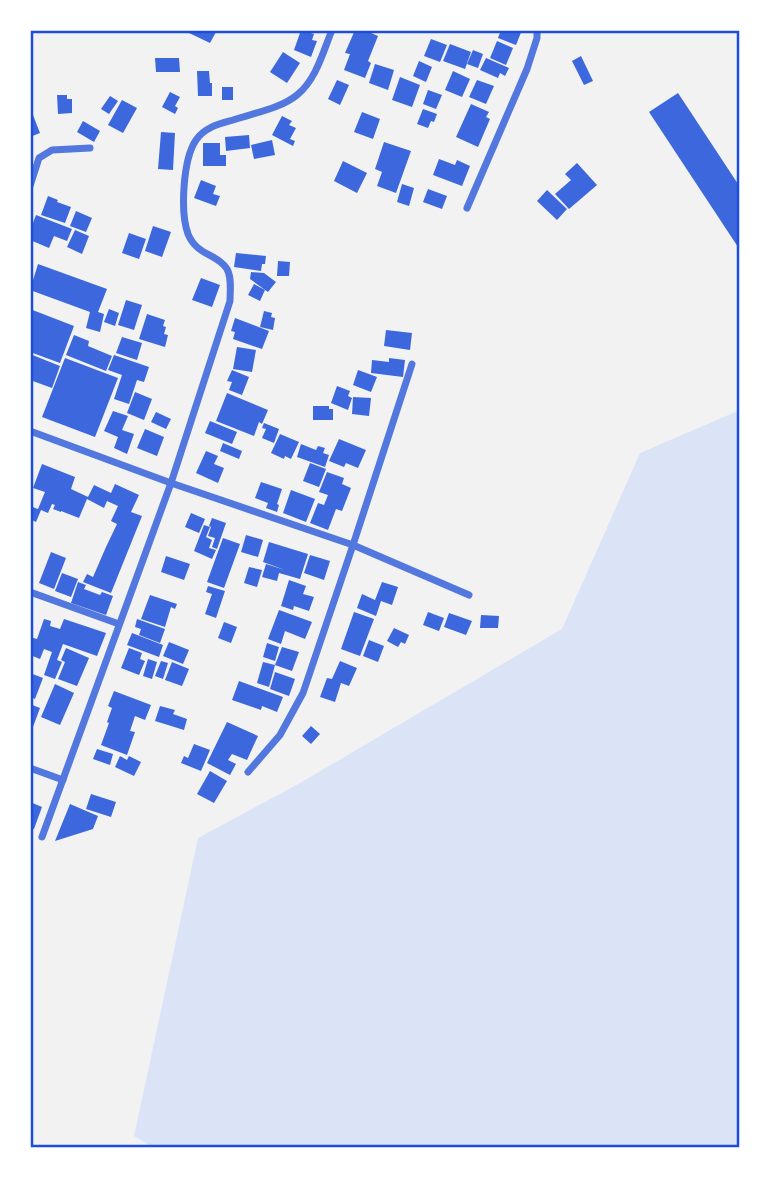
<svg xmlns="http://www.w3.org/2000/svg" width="770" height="1178" font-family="Helvetica,sans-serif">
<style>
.green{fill:#dbe4f7}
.building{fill:#3d67dc}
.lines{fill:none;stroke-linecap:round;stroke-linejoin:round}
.minor{stroke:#5277de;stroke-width:7}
.neatline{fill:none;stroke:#1d4ed8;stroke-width:2.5}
</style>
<rect width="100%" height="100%" fill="#f2f2f2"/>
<!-- green -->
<polygon class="green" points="740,410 740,1148 154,1148 134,1136 198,838 300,783 562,629 640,453"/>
<!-- building -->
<g class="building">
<polygon points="191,30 211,30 216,32 210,43 189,33"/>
<polygon points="301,30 314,34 312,40 317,41 311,57 294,50"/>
<polygon points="355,30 364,30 378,36 368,61 371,63 365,78 344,70 350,54 345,53"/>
<polygon points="501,30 522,30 516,45 498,38"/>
<polygon points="431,39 447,45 440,62 424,56"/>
<polygon points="497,41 513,48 506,65 490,58"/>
<polygon points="450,44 471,52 465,69 443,61"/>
<polygon points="473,50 483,54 478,68 467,64"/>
<polygon points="283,52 300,63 287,83 270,72"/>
<polygon points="581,56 593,81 584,85 572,61"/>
<polygon points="155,58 179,58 180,72 156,72"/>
<polygon points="486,58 509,68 505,76 500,73 498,78 480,70"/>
<polygon points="419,61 432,67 426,82 413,76"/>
<polygon points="375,64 394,70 388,90 369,83"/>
<polygon points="197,71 209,71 210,83 212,83 212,96 198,96"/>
<polygon points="453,71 470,79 462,97 445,90"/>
<polygon points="400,77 420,85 412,107 392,100"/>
<polygon points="337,80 349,85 340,105 328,99"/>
<polygon points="477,80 494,86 486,104 469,97"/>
<rect x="222" y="87" width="11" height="13"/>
<polygon points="428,90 442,95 436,109 423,104"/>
<polygon points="170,92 180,97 175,106 178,108 175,114 162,107"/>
<polygon points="678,93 740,187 740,250 649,112"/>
<polygon points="57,95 67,95 67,99 72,99 72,113 58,114"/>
<polygon points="110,96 118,101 109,114 101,109"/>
<polygon points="122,100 137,108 123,133 108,125"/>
<polygon points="471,104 489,112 486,117 490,119 478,147 456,137"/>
<polygon points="423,109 437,114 434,122 431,121 428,128 417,124"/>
<polygon points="362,112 380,119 373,139 354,132"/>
<polygon points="33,115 40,133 30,137 30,116"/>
<polygon points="282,116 292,121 289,125 296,128 290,139 295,141 293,146 272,135"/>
<polygon points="83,121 100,131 94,142 77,132"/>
<polygon points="161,132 175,133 173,170 158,169"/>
<polygon points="249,135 250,148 226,151 225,137"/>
<polygon points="272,140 275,155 254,159 251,145"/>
<polygon points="384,142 411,151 396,193 377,186 382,172 375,169"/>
<polygon points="203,143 220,143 220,155 226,155 226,166 203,166"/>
<polygon points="439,159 455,165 457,160 470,166 462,186 433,175"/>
<polygon points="343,161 367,173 357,193 334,181"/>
<polygon points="577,163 597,185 569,209 555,194 571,180 565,174"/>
<polygon points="201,180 216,186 213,194 220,196 216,206 194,198"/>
<polygon points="402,184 414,188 409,206 397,202"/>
<polygon points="428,189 447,196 442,209 423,202"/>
<polygon points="547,190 567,209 557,220 537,201"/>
<polygon points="48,196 58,200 57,202 71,207 65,223 41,215"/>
<polygon points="76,211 92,218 86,232 70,226"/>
<polygon points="36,215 72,229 67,241 54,236 49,248 30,240 30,231"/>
<polygon points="153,226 171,232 162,257 145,251"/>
<polygon points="75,230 89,236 82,254 67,247"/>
<polygon points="129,233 146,239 139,259 122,253"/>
<polygon points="236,253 266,256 265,264 262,264 261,271 234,267"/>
<polygon points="278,261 290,262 289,276 277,276"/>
<polygon points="38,264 107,289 98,312 104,314 100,332 86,328 90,312 30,290"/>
<polygon points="251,272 264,273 276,282 268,292 250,279"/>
<polygon points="201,278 220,285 212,307 192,300"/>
<polygon points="254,284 265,290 260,301 248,295"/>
<polygon points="126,300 142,305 134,330 118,325"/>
<polygon points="30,309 74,326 60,363 30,352"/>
<polygon points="109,309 119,313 115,326 104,322"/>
<polygon points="264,311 272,313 271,317 275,318 273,330 260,327"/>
<polygon points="147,314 165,320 163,326 166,327 164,334 168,335 165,347 139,339"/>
<polygon points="235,318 269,331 262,349 233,339 235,332 231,331"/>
<polygon points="386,330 412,333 410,350 384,346"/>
<polygon points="74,335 89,341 88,346 112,356 106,371 66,355"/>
<polygon points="122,337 142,343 137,360 116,353"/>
<polygon points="237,347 256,350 252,372 233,369"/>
<polygon points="30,354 60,366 52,388 30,380"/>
<polygon points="114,355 149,367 144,382 137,380 129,404 114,399 122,375 108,370"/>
<polygon points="65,358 118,378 95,437 42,417"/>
<polygon points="389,358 405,360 403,377 371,373 372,360 389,362"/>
<polygon points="232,370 249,377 242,395 229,390 232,382 227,381"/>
<polygon points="358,370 377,377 371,392 353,385"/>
<polygon points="337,386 350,391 348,396 352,398 348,410 331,403"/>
<polygon points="135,392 152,399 144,420 127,413"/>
<polygon points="227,393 268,410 262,424 259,422 254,436 216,421"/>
<polygon points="353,397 371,398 369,416 352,414"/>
<polygon points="313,406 329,406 329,409 333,409 333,420 313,420"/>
<polygon points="113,411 128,416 122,430 134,434 127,454 114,448 118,437 104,431"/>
<polygon points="156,412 171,419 166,429 151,422"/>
<polygon points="210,421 237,432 232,444 205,433"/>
<polygon points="264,423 279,429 274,443 262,438 266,429 262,428"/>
<polygon points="145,429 164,437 157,456 137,448"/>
<polygon points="280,434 299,442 291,459 285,456 284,459 271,453"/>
<polygon points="339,439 366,450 358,468 346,463 344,467 329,461"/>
<polygon points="223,443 242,451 239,459 220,451"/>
<polygon points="301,444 316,450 318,446 325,448 323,453 329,455 325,467 297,457"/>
<polygon points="206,451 218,456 214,464 224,468 218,483 196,473"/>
<polygon points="310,463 326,469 319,487 303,481"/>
<polygon points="42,464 75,477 71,489 88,497 94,485 111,493 115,484 139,495 131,512 142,516 111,593 83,582 87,574 93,577 106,547 117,524 111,521 118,506 107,501 104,508 87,499 79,518 61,511 61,512 53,509 55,505 52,504 48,513 41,510 36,522 30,519 30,506 38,509 45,492 33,488"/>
<polygon points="327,472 344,478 342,484 351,488 342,511 336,509 328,530 310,523 318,503 324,505 328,495 319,492"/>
<polygon points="261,482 282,489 277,504 279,505 277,512 266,508 268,503 255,498"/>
<polygon points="291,490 315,499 306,522 283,513"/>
<polygon points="191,513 205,519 199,533 185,527"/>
<polygon points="212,518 226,523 217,549 212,547 215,538 208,536 211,527 209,526"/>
<polygon points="204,525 210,527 206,537 212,540 209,548 216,550 212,559 194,551"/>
<polygon points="246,535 263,540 258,557 241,552"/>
<polygon points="223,538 240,544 224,588 207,582"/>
<polygon points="269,542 308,554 300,579 279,573 277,581 262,577 266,564 285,570 263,562"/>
<polygon points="51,552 66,558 54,589 39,583"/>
<polygon points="310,555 330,561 324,580 304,573"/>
<polygon points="166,556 190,564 184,580 161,572"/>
<polygon points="249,567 262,570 257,587 244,583"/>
<polygon points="62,573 78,579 71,597 55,591"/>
<polygon points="289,580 306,586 303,594 314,597 309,611 294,606 293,610 281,606"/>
<polygon points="78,582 86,585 84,589 100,595 102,592 113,596 106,615 71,603"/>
<polygon points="382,582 398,587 392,605 381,601 376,616 357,608 362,594 375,600"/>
<polygon points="208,586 225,591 216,618 205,614 212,594 206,592"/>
<polygon points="150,595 177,604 175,609 171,607 165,627 141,619"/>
<polygon points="279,610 312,622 305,639 285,631 281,644 268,639"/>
<polygon points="354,612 374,619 360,656 341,649"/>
<polygon points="428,612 444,618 439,631 423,625"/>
<polygon points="449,613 472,621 466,635 444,627"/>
<polygon points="481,615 499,616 498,628 480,628"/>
<polygon points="44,619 51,621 50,626 60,629 64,619 106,633 97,656 63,644 57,660 62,662 55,679 44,675 52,652 44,649 40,659 30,655 30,637 37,639"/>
<polygon points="137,619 165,629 160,643 139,635 141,629 135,627"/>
<polygon points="224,622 237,627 231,643 218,638"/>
<polygon points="394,628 409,635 405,644 401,642 398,647 387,641"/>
<polygon points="132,633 163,645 159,657 127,645"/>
<polygon points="369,640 384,646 378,662 363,656"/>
<polygon points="169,642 189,650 183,664 163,656"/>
<polygon points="267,643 279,647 275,661 263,657"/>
<polygon points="282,647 299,652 292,671 275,665"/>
<polygon points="66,648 89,658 77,686 58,679 65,662 61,660"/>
<polygon points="129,648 142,653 140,659 145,661 139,675 121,668"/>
<polygon points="148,659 157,662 152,679 143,676"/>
<polygon points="161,661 168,663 163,679 155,676"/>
<polygon points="340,661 357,668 349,686 341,683 335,702 320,697 327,678 332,679"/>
<polygon points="172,662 189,669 182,686 165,680"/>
<polygon points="263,662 275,665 269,687 257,683"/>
<polygon points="275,672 295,679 289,696 270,689"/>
<polygon points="30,673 43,678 35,699 30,697"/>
<polygon points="239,681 283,697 277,712 262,706 261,710 232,700"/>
<polygon points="55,684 74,693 60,725 41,717"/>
<polygon points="114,691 151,705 145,720 135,716 130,731 135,732 127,755 101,745 109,723 107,722 112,708 108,706"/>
<polygon points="30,704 40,708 30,735"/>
<polygon points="160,706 175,710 173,714 187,719 184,730 155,721"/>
<polygon points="227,722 258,736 247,760 232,754 228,760 236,764 230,775 207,763"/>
<polygon points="311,726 320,734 311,744 302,736"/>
<polygon points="194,744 210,750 201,771 181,763 184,756 188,758"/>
<polygon points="97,749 113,754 110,765 93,759"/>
<polygon points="120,756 127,760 129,756 141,762 134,776 115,767"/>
<polygon points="210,771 227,781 214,803 197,794"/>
<polygon points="91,794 116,802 111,817 86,809"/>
<polygon points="30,802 42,807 34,829 30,829"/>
<polygon points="70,804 98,816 93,829 55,841"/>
</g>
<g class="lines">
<!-- minor -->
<g class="minor">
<polyline points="30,186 39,158 52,150 90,148"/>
<polyline points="467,208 527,69 537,38 537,30"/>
<polyline points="30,431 171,483 353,545 469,595"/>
<polyline points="30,592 119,624"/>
<polyline points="30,768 63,780"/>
<polyline points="248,772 280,735 303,693 353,545 412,364"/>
<path d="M42 837 171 483 230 301C230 291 232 278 227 269 218 254 197 256 188 234 180 212 183 159 196 140 205 127 219 124 233 120 253 113 280 109 297 95 316 80 323 52 332 30"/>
</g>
</g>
<!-- border -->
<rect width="770" height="1178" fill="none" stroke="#ffffff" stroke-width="63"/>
<rect x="32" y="32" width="706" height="1114" class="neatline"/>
</svg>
